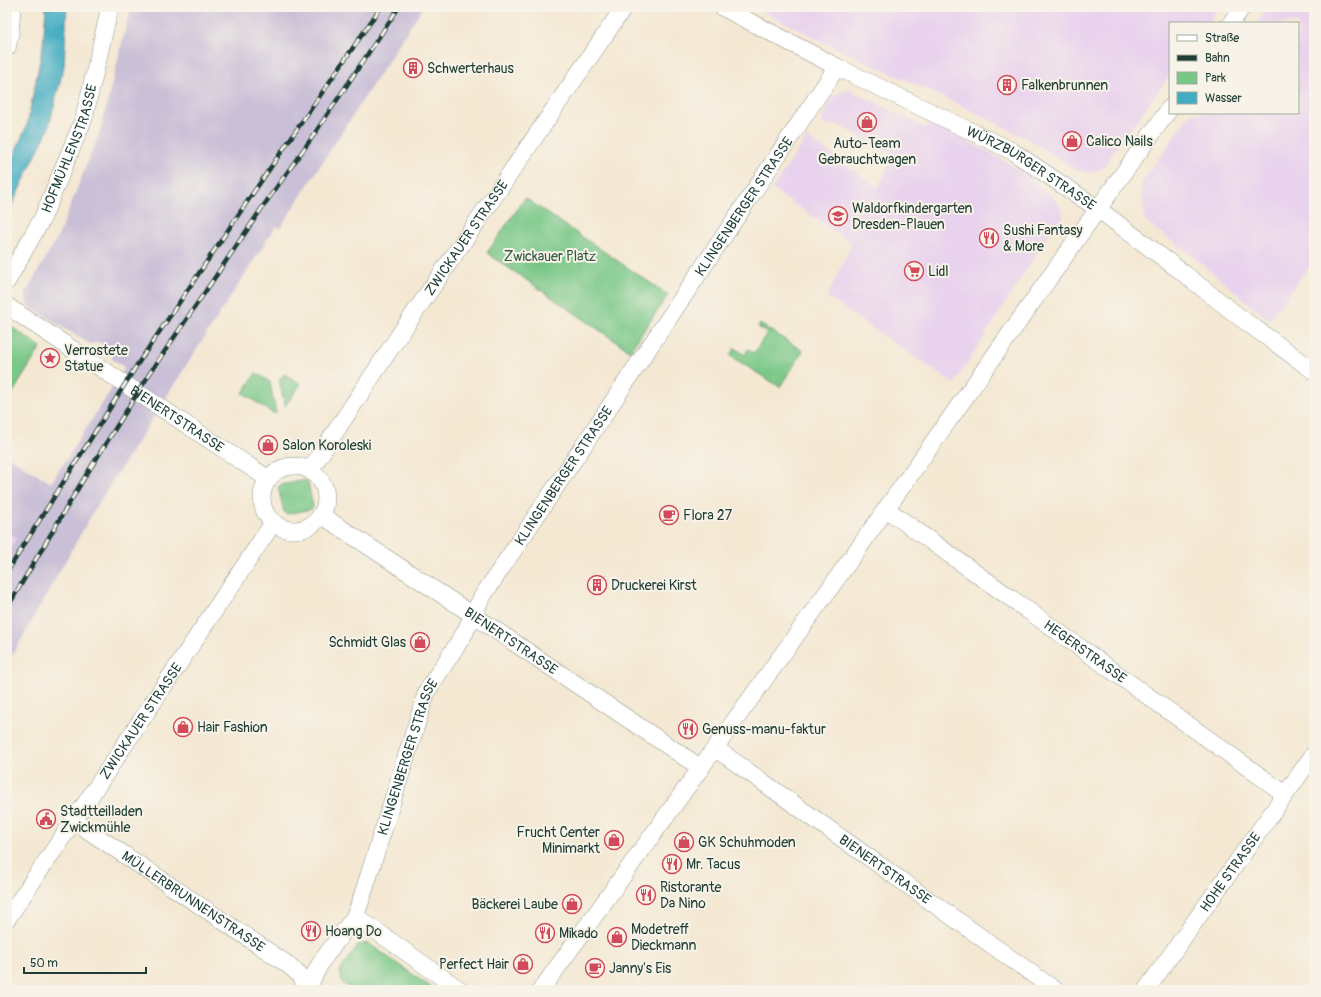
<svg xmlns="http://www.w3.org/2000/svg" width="1321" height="997" font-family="Pangolin,sans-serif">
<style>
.built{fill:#e9d2ed}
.industrial{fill:#c9bfd7}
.green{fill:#79c787;stroke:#4c825e}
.water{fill:#42acc2;stroke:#30747b}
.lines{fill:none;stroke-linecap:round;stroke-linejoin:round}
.minor-casing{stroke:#8a9284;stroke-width:18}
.minor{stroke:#fff;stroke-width:17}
.rail-casing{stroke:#1f3d34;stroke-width:4.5}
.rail{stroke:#f7f3e8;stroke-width:3;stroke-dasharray:9;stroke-linecap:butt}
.labels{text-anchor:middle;stroke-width:4;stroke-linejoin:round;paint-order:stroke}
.poi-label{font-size:14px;fill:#1f3d34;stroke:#f7f3e8;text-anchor:start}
.street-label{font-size:14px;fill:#1f3d34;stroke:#f7f3e8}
.park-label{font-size:14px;fill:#315945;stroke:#f7f3e8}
</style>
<rect width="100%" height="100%" fill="#f7f3e8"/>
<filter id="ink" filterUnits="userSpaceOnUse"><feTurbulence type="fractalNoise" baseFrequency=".025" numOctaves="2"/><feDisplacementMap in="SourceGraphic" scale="8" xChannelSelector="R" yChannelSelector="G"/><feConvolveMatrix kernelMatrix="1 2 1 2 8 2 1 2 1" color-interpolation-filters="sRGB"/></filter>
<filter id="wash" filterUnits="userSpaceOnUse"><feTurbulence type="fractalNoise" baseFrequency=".012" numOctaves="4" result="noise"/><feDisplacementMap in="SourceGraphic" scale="16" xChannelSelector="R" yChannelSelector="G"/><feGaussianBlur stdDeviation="0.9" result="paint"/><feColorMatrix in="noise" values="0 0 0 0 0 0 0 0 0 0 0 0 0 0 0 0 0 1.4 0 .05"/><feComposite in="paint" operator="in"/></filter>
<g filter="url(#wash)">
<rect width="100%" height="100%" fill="#f4e8d3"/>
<!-- built -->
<g class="built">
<polygon points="754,7 1219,7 1208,23 1170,23 1170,75 1102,168 1091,173 1076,170 1032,141 956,103 825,43"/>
<polygon points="1268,7 1314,7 1314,260 1269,320 1191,255 1145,221 1141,183 1191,113 1298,113 1298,23 1257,23"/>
<polygon points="850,90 924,127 935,124 1014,166 1054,198 1061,207 1064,217 1055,225 954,384 827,297 852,243 772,189 807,137 878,188 893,156 837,124 823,125 823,114 837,93"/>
<polygon points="7,532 17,537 7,554"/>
</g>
<!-- industrial -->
<polygon class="industrial" points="131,7 423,7 280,228 276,226 168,394 93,512 7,665 7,554 17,537 7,532 7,456 51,483 125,368 112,359 112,351 98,342 90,344 28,306 25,294 59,234 100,131"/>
<!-- green -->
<g class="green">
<polygon points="525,198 668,295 630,351 487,253"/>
<polygon points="7,324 41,347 7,402"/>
<polygon points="760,324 803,351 780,387 730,356 735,348 745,355 748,349 754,353 767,333 758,327"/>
<polygon points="256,373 270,382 276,413 272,413 243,393"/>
<polygon points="284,374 301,384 285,406 279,380"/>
<polygon points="306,480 308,482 313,507 312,509 286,514 284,512 278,487 280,485"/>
<polygon points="368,943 435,990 353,990 342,983 340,971 358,945"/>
</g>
<!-- water -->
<polygon class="water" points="46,7 67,7 64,66 48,130 7,215 7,170 27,125 43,45"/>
</g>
<g filter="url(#ink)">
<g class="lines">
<!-- minor casing -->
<g class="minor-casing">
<g id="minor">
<path id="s1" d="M722 7 837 67 1012 151 1098 209 1182 272 1238 316 1314 371"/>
<polyline points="1231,23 1242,7"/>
<polyline points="7,48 10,35 12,7"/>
<path id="s2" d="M7 281 43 217 84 118 110 7"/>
<path id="s3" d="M7 306 267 478"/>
<circle cx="294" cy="498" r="32"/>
<path id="s4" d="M310 470 398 337 624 7"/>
<path id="s5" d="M886 509 1285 794"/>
<path id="s6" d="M321 515 473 615 701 768"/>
<path id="s7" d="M715 748 1055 990"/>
<path id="s8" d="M74 821 287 964 299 974 308 987"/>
<polyline points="355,916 460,990"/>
<path id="s9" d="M7 919 87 801 273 523"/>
<path id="s10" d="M308 987 321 962 355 916 361 900 427 691 464 634 482 597 837 67"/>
<polyline points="541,990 843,570 1098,209 1170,108"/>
<path id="s11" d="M1146 990 1314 754"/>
</g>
</g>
<!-- minor -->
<use href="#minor" class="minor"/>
<!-- rail casing -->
<g class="rail-casing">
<g id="rail">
<polyline points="7,572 137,365 251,196 381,7"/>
<polyline points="7,608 83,480 150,373 264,205 311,139 399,7"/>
</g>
</g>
<!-- rail -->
<use href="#rail" class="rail"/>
</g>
</g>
<!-- icons -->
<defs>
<g id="building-ring" transform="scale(1)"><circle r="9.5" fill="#f7f3e8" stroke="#d1495b" stroke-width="1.5"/><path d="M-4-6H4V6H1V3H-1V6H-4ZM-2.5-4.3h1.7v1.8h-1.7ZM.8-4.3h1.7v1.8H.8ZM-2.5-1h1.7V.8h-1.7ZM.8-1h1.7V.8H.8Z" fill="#d1495b"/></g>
<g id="shop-ring" transform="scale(1)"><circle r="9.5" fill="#f7f3e8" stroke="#d1495b" stroke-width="1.5"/><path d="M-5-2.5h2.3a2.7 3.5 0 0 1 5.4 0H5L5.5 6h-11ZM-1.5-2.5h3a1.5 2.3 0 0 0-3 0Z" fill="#d1495b"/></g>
<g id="school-ring" transform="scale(1)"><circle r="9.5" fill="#f7f3e8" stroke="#d1495b" stroke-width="1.5"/><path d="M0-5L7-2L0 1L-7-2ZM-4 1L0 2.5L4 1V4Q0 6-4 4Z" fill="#d1495b"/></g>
<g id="restaurant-ring" transform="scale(1)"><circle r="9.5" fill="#f7f3e8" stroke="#d1495b" stroke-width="1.5"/><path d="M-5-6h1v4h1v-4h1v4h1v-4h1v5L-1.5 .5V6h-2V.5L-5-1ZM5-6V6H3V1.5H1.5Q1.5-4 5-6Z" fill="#d1495b"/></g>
<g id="supermarket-ring" transform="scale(1)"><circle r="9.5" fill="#f7f3e8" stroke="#d1495b" stroke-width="1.5"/><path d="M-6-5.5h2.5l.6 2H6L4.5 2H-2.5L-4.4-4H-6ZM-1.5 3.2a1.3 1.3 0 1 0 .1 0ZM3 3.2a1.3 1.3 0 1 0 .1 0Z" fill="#d1495b"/></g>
<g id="sight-ring" transform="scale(1)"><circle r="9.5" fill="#f7f3e8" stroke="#d1495b" stroke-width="1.5"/><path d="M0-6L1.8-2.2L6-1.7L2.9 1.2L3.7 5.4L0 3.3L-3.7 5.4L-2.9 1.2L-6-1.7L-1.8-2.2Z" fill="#d1495b"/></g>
<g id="cafe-ring" transform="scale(1)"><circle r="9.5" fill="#f7f3e8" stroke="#d1495b" stroke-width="1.5"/><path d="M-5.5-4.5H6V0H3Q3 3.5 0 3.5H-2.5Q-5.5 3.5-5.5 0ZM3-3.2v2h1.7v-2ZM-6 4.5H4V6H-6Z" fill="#d1495b"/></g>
<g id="civic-ring" transform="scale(1)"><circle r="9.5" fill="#f7f3e8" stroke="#d1495b" stroke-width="1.5"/><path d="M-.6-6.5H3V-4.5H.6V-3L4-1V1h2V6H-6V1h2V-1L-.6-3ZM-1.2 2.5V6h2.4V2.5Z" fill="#d1495b"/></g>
</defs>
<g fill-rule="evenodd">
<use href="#building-ring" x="413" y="68"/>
<use href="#building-ring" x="1007" y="85"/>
<use href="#shop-ring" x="867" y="122"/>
<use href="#shop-ring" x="1072" y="141"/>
<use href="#school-ring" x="838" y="216"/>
<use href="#restaurant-ring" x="989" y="238"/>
<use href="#supermarket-ring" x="914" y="271"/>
<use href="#sight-ring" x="50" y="358"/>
<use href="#shop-ring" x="268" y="445"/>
<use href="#cafe-ring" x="669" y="515"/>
<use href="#building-ring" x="597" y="585"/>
<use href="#shop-ring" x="420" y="642"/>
<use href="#shop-ring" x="183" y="727"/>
<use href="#restaurant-ring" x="688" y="729"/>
<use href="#civic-ring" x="46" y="819"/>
<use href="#shop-ring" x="614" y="840"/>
<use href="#shop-ring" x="684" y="842"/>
<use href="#restaurant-ring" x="672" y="864"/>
<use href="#restaurant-ring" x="646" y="895"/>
<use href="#shop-ring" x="572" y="904"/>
<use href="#restaurant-ring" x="311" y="931"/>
<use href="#restaurant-ring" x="545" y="933"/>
<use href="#shop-ring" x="617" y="937"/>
<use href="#shop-ring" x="523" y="964"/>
<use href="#cafe-ring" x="595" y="968"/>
</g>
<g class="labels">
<!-- poi labels -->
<g class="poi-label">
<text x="427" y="73">Schwerterhaus</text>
<text x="1021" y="90">Falkenbrunnen</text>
<text x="1086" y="146">Calico Nails</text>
<text x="867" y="148" text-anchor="middle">Auto-Team<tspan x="867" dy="16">Gebrauchtwagen</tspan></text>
<text x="852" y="213">Waldorfkindergarten<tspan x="852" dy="16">Dresden-Plauen</tspan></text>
<text x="1003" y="235">Sushi Fantasy<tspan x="1003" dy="16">&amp; More</tspan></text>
<text x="928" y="276">Lidl</text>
<text x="64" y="355">Verrostete<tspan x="64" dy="16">Statue</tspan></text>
<text x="282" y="450">Salon Koroleski</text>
<text x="683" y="520">Flora 27</text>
<text x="611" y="590">Druckerei Kirst</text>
<text x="406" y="647" text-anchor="end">Schmidt Glas</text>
<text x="197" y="732">Hair Fashion</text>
<text x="702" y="734">Genuss-manu-faktur</text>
<text x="60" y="816">Stadtteilladen<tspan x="60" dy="16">Zwickmühle</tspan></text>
<text x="600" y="837" text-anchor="end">Frucht Center<tspan x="600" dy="16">Minimarkt</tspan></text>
<text x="698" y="847">GK Schuhmoden</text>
<text x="686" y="869">Mr. Tacus</text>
<text x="660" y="892">Ristorante<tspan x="660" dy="16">Da Nino</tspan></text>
<text x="558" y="909" text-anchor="end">Bäckerei Laube</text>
<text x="631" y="934">Modetreff<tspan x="631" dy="16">Dieckmann</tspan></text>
<text x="325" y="936">Hoang Do</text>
<text x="559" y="938">Mikado</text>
<text x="509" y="969" text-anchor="end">Perfect Hair</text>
<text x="609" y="973">Janny's Eis</text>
</g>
<!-- street labels -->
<g class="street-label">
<text dy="5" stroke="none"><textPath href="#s2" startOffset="147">HOFMÜHLENSTRASSE</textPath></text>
<text dy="5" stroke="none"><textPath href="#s1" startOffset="349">WÜRZBURGER STRASSE</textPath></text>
<text dy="5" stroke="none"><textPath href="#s10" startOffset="901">KLINGENBERGER STRASSE</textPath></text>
<text dy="5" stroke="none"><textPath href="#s4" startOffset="280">ZWICKAUER STRASSE</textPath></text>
<text dy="5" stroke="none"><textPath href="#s3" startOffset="204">BIENERTSTRASSE</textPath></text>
<text dy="5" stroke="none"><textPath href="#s10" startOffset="577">KLINGENBERGER STRASSE</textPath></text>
<text dy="5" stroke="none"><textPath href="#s6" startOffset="228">BIENERTSTRASSE</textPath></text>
<text dy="5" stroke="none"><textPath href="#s5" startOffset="245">HEGERSTRASSE</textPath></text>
<text dy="5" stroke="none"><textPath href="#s9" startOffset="239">ZWICKAUER STRASSE</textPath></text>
<text dy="5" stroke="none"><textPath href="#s10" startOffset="253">KLINGENBERGER STRASSE</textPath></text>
<text dy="5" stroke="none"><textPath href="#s7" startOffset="209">BIENERTSTRASSE</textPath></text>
<text dy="5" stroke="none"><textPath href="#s11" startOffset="145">HOHE STRASSE</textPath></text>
<text dy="5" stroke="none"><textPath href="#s8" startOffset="144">MÜLLERBRUNNENSTRASSE</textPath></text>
</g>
<!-- park labels -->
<g class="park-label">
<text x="550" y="261">Zwickauer Platz</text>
</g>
</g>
<!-- margin -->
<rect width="1321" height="997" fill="none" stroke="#f7f3e8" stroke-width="24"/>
<!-- legend -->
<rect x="1169" y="22" width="130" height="92" fill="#f7f3e8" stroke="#a1aaa0"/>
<rect x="1177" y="35" width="20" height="6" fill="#ffffff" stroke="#a1aaa0"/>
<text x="1205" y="42" font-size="12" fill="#1f3d34">Straße</text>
<rect x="1177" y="55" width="20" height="6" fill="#1f3d34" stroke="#a1aaa0"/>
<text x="1205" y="62" font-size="12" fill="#1f3d34">Bahn</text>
<rect x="1177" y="72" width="20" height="12" fill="#79c787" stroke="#a1aaa0"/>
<text x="1205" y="82" font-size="12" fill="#1f3d34">Park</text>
<rect x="1177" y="92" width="20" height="12" fill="#42acc2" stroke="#a1aaa0"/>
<text x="1205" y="102" font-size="12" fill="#1f3d34">Wasser</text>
<!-- scale -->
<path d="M24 967v6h122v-6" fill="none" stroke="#1f3d34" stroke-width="2"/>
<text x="30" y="967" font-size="12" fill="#1f3d34" stroke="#f7f3e8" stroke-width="3" paint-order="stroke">50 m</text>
</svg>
